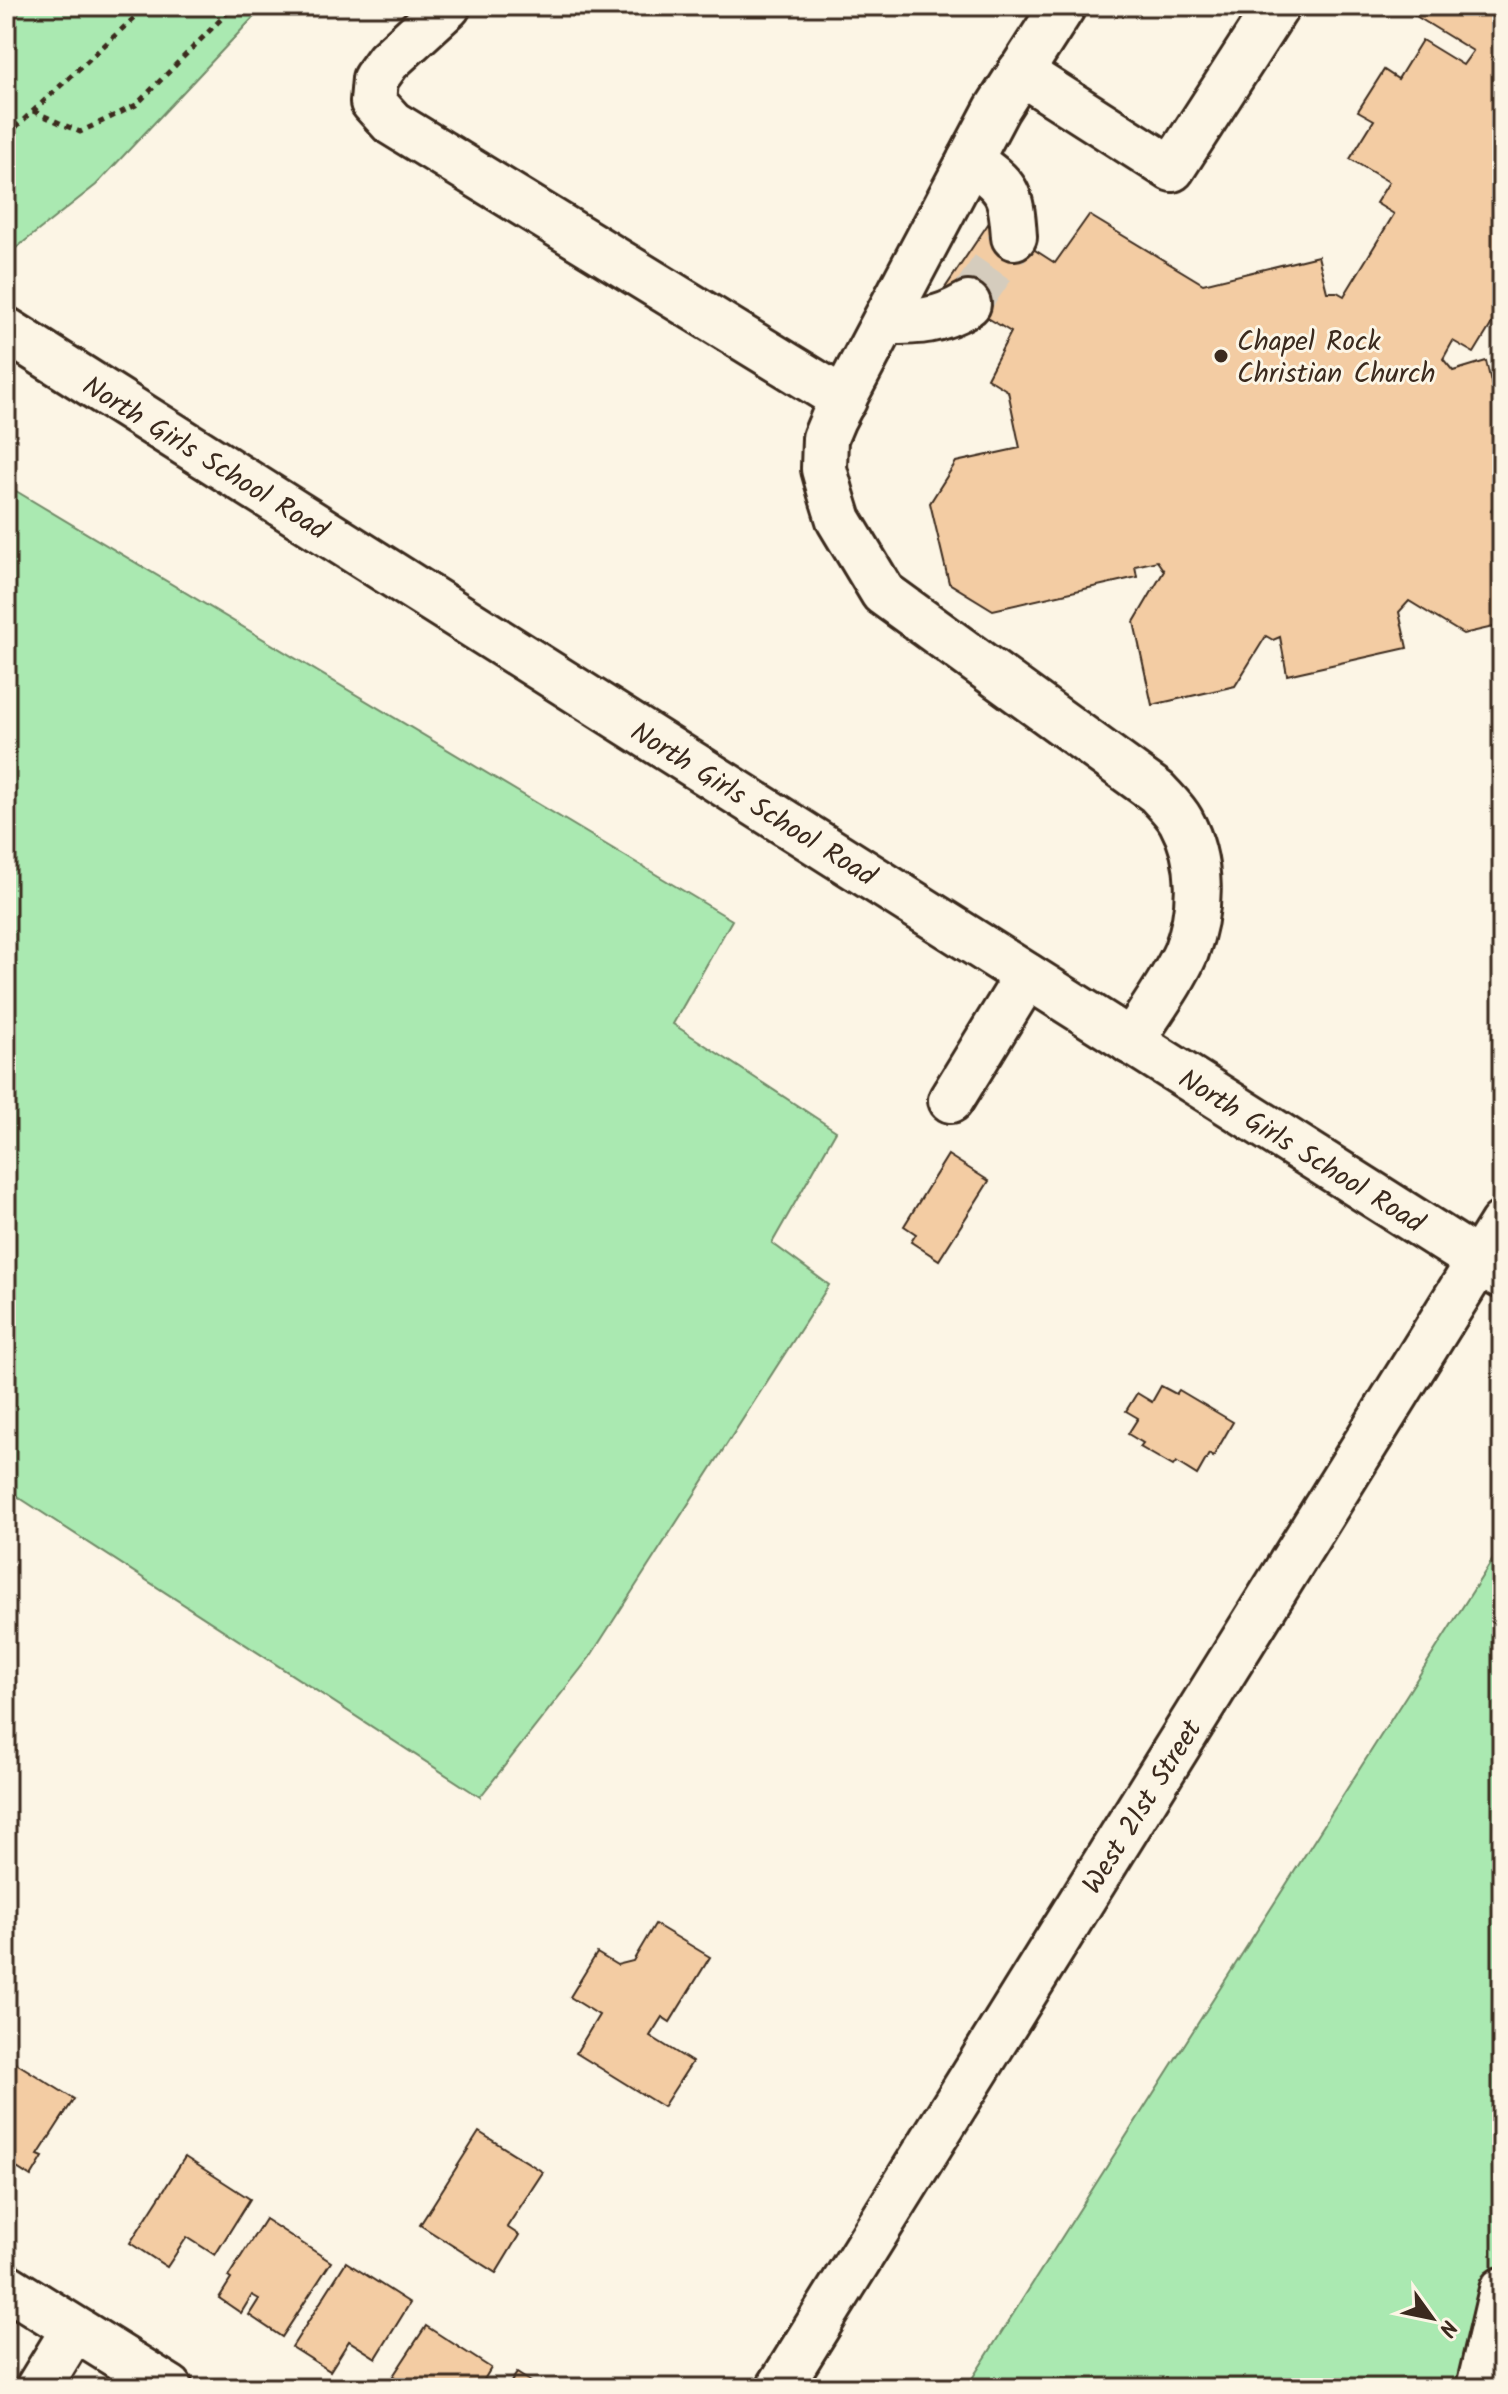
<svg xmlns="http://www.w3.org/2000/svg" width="1508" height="2394" font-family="Kalam,sans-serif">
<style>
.green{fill:#aae9b1;stroke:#728a68;stroke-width:2}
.building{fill:#f3cca3;stroke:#3b2a1e;stroke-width:2}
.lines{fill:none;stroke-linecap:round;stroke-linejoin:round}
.minor-tunnel{stroke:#d5ccbd;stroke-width:44;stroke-dasharray:44 22;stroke-linecap:butt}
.minor-casing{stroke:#3b2a1e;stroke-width:50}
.major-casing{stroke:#3b2a1e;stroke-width:50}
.path{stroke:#3b2a1e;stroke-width:5;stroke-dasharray:6 6;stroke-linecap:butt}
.minor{stroke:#fcf5e5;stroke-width:44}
.major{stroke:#fcf5e5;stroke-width:44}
.poi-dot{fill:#3b2a1e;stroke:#fcf5e5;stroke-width:3}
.labels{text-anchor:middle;stroke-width:6;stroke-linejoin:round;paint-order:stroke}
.poi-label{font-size:28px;fill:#3b2a1e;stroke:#fcf5e5;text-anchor:start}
.street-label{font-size:28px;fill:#3b2a1e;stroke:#fcf5e5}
</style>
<rect width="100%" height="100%" fill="#fcf5e5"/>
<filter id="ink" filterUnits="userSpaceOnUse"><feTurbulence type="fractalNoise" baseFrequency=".0125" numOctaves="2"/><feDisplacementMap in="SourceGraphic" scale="16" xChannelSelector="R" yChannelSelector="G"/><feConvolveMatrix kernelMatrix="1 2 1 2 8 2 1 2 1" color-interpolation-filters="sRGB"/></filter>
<g filter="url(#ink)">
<!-- green -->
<g class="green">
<polygon points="20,6 264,6 96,185 6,256 6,19"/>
<polygon points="6,485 732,920 673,1024 836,1131 772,1243 829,1285 590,1657 480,1797 6,1489"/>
<polygon points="1502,1545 1502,2388 966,2388"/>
</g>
<!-- building -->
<g class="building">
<polygon points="1408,6 1502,6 1502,307 1474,353 1453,341 1443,359 1453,371 1486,361 1502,428 1502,483 1496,484 1498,498 1491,511 1502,517 1502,625 1463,634 1409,601 1399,612 1407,648 1287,675 1280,637 1273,640 1266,636 1235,686 1152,705 1134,622 1164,571 1157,561 1135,566 1137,577 993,610 949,583 930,503 956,462 1020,448 1008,391 987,378 1011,332 943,291 990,221 1055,263 1089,215 1203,284 1318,256 1327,292 1337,292 1344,296 1394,214 1376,203 1389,182 1350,159 1374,120 1358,111 1384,70 1398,79 1422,40 1463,65 1473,51 1406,10"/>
<polygon points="948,1155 989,1181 939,1260 911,1242 916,1234 904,1226"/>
<polygon points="1161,1386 1176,1394 1179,1390 1233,1422 1213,1457 1209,1454 1197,1475 1176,1462 1173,1466 1140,1447 1143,1443 1128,1434 1138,1418 1126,1411 1137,1393 1152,1402"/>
<polygon points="655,1924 710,1957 670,2022 662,2017 650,2036 692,2062 663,2107 576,2053 599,2015 570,1997 597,1953 617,1965 633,1961"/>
<polygon points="8,2058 74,2099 38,2155 43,2157 31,2177 6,2161 6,2061"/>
<polygon points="479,2132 543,2172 507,2227 519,2235 496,2273 420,2225"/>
<polygon points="185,2157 250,2199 215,2255 187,2237 167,2267 130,2243"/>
<polygon points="265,2219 331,2262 282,2337 249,2315 259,2299 252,2295 241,2313 219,2298 231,2279 228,2277"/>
<polygon points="346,2262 410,2303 376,2358 349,2341 330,2371 292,2347"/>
<polygon points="426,2326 491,2368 479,2388 411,2388 393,2376"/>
<polygon points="517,2373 540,2388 507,2388"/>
</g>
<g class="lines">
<!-- minor-tunnel -->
<polyline class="minor-tunnel" points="968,304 1014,237"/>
<!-- minor casing -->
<g class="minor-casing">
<g id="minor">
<polyline points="448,6 388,61 375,79 373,102 392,123 844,400"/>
<path d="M1063 6 997 109 833 419 825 438 824 469 831 494 839 520 883 593 1157 792C1165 801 1175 810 1181 821 1203 861 1202 910 1186 952 1174 980 1148 1015 1131 1042"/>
<polyline points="1020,72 1172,169 1277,6"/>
<path d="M970 160C1008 188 1011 190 1014 237"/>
<path d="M885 322C920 322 937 322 968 304"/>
<polyline points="951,1100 1027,976"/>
<polyline points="6,2286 170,2388"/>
<polyline points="38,2388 74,2329"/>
<polyline points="779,2388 1502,1224"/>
<polyline points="1479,2388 1502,2290"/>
</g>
</g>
<!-- major casing -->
<g class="major-casing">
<polyline id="major" points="6,330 1502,1276"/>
</g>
<!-- path -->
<g class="path">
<polyline points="33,111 80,132 136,105 234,6"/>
<polyline points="6,136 147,6"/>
</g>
<!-- minor -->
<use href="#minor" class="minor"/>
<!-- major -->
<use href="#major" class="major"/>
</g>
</g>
<!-- markers -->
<circle class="poi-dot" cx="1221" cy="356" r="8"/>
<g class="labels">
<!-- poi labels -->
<g class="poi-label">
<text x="1237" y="350">Chapel Rock<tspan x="1237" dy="32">Christian Church</tspan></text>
</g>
<!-- street labels -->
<g class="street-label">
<text transform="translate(206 457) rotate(32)" y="10">North Girls School Road</text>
<text transform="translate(754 803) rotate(32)" y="10">North Girls School Road</text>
<text transform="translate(1302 1150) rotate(32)" y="10">North Girls School Road</text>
<text transform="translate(1141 1806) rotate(-58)" y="10">West 21st Street</text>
</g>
</g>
<!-- margin -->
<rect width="1508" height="2394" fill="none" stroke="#fcf5e5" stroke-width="32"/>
<rect x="16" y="16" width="1476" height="2362" fill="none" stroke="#3b2a1e" stroke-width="3" filter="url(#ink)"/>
<!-- north arrow -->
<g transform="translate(1432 2318) rotate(123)" stroke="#fcf5e5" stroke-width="6" paint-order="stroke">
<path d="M0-6L14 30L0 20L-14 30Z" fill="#3b2a1e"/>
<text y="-12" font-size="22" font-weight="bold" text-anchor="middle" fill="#3b2a1e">N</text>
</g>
</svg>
